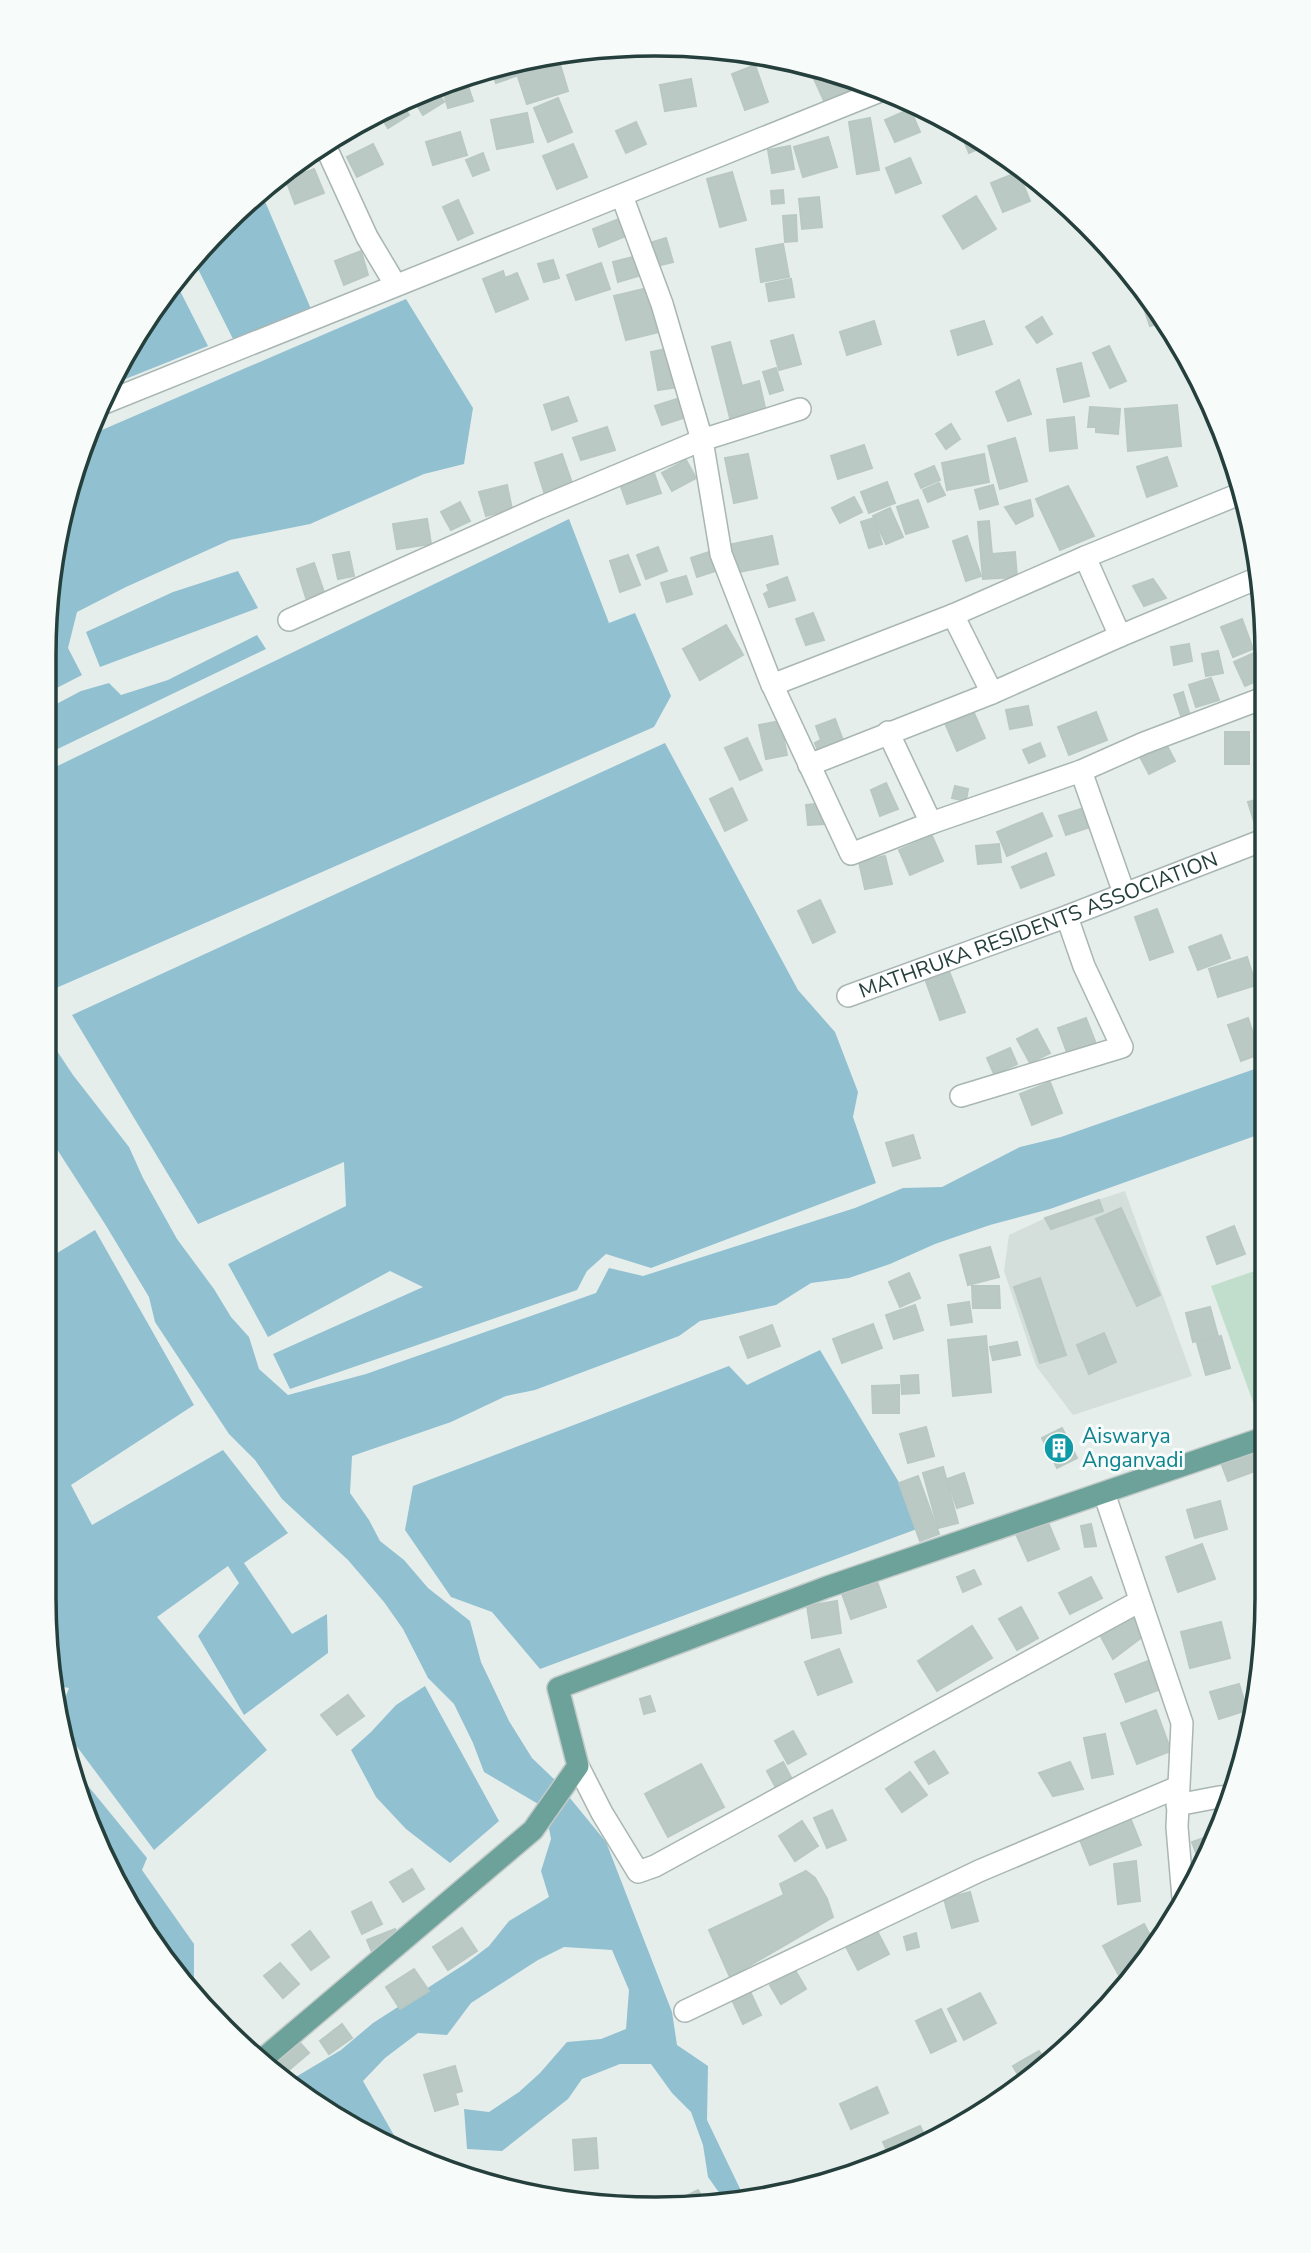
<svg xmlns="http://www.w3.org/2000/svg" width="1311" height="2253" font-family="'Nunito Sans',sans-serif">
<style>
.built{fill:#d4dedb}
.green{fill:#c0decb}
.water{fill:#91c0d1}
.building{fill:#bbc9c5;stroke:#b9c8c3;stroke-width:2}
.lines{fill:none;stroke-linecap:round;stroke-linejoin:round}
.minor-casing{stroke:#a8b6b4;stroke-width:24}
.major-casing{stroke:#c2cac8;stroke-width:24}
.minor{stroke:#fff;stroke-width:21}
.major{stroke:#6ca29a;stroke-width:21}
.labels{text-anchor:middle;stroke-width:6;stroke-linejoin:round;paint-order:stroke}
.street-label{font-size:21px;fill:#25403c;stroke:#f7fbf9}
.culture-label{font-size:21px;fill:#0d838f;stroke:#f7fbf9;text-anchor:start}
.rim{fill:none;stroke:#25403c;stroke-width:3.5}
</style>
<rect width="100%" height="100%" fill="#e6eeec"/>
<!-- built -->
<polygon class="built" points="1125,1191 1192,1376 1073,1415 1036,1366 1004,1271 1009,1235 1052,1215"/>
<!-- green -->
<polygon class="green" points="1266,1267 1266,1423 1261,1424 1211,1286"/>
<!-- water -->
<g class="water">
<polygon points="261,192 311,309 234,341 193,259 223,223"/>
<polygon points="175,281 208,346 113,384 147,316"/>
<polygon points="406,299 473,408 464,464 424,474 310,524 230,540 126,587 77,612 68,648 82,675 45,694 45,615 76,459 88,436"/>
<polygon points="569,519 609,623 635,613 671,696 654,727 47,992 45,988 45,772"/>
<polygon points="238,571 258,608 100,667 86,632 173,592"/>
<polygon points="257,635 266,649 45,755 45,710 81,691 109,683 121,695 168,680"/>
<polygon points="665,743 798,990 835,1032 858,1092 853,1117 876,1183 651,1268 606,1254 587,1271 577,1290 290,1389 273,1354 423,1287 390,1271 268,1337 228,1264 346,1206 344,1162 198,1224 72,1015"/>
<path d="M45 1033 73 1075 129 1147 143 1178 177 1239 214 1289 231 1317 249 1337 259 1369 288 1395 366 1374 596 1293 609 1268 643 1276 855 1208 903 1188 942 1187 1020 1147 1061 1137 1266 1065V1132L1050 1209 990 1225 935 1244 890 1264 849 1278 811 1283 776 1305 700 1321 679 1336 535 1390 506 1396 451 1422 352 1456 350 1493 369 1520 380 1541 404 1560 428 1588 470 1621 481 1662 509 1721 532 1758 556 1781 606 1842 672 2012 677 2045 708 2066 707 2120 744 2197 725 2201 708 2177 703 2145 691 2112 672 2093 651 2064H620L582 2079 568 2099 502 2151 467 2149 464 2109 489 2112 519 2092 540 2073 567 2042 601 2039 626 2029 629 1990 612 1950 564 1947 538 1960 471 2003 447 2035 418 2033 385 2058 363 2081 399 2144 362 2127 353 2113C316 2112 315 2106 289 2081L341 2050 373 2023 468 1962 489 1946 509 1921 549 1897 541 1871 551 1839 545 1808 484 1772 473 1743 454 1704 428 1678 403 1629 384 1602 348 1560 282 1499 255 1460 229 1434 155 1322 149 1297 105 1224 44 1129Z"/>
<polygon points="95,1230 194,1405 71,1485 92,1525 223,1450 288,1533 244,1563 292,1634 327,1614 328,1653 244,1715 198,1636 239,1583 228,1566 157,1617 267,1750 154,1850 66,1732 62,1706 69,1688 58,1686 44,1597 44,1261"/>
<polygon points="820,1350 925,1526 540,1669 492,1612 451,1597 405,1530 413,1486 729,1366 747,1385"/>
<polygon points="425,1686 499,1821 450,1863 406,1829 376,1797 351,1750 371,1732 396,1705"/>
<polygon points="71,1765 147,1858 142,1870 194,1944 194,1986 200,1998 170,1970 76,1794"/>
</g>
<!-- building -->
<g class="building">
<polygon points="559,61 568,91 527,104 517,74"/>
<polygon points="511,63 516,76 496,83 491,69"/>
<polygon points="755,65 768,102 745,110 732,74"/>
<polygon points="815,68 853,79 857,88 825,103 810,70"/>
<polygon points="465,77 473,101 448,108 441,84"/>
<polygon points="691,79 696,106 665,111 660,85"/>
<polygon points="434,86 444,102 423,115 411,96"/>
<polygon points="558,98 572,132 548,142 534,108"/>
<polygon points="400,101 409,115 388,128 379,113"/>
<polygon points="910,109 920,132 895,142 885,120"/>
<polygon points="527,113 533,142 497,149 491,120"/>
<polygon points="870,118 879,170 857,174 849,122"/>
<polygon points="636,122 646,144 626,153 616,131"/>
<polygon points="958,127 990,144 969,153"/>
<polygon points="351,128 355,137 332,146 329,140"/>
<polygon points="460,132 467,155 433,165 426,142"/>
<polygon points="828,137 837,167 803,177 794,147"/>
<polygon points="373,144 383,164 357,177 347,157"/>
<polygon points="573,144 587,177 557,189 543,156"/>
<polygon points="790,146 794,169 772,173 768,150"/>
<polygon points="483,153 489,170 473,176 466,160"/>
<polygon points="910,158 921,183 896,193 886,168"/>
<polygon points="314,169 324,193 295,204 286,180"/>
<polygon points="732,172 746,220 720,227 707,179"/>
<polygon points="1018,172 1030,201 1003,212 991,183"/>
<polygon points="783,190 784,203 772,204 771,191"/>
<polygon points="976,196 996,229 963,249 943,216"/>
<polygon points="819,197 822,227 802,229 799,199"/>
<polygon points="458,200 473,233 458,240 443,207"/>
<polygon points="796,215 797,241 785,242 783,216"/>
<polygon points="619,219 626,236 599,247 593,229"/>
<polygon points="666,238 673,262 657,266 650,243"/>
<polygon points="783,244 789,277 761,282 756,249"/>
<polygon points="361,251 368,275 344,285 335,261"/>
<polygon points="633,257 638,276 618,282 613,262"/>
<polygon points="553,260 559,278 544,282 538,264"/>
<polygon points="601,263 610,289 576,300 567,275"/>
<polygon points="503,271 505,278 517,273 528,299 496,312 483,279"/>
<polygon points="791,279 794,297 769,301 766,284"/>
<polygon points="1136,285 1164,322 1150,326"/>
<polygon points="652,287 663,331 626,340 614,296"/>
<polygon points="1042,317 1052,334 1037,343 1026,327"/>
<polygon points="874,321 881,344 847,355 840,332"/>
<polygon points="984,321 992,344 958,355 951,331"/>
<polygon points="793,335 801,364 779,370 771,341"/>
<polygon points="730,342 742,386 759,381 766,412 731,422 712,347"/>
<polygon points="1109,346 1126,381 1110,388 1093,353"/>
<polygon points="671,348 679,387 658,390 651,352"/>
<polygon points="1081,363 1089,396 1064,402 1057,369"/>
<polygon points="776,368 783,390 770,394 763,372"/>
<polygon points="1019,380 1031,414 1008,421 996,392"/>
<polygon points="568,397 577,421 552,430 544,405"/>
<polygon points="680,398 686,417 662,425 655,406"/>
<polygon points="1177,405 1181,446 1128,451 1125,409"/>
<polygon points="1090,407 1120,409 1118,434 1096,432 1096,427 1088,427"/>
<polygon points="1074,417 1077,448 1050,451 1047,420"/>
<polygon points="951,424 960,439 946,449 936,434"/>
<polygon points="607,427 615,450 581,460 573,438"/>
<polygon points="1015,438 1027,481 1000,489 988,446"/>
<polygon points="864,445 872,468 838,479 831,456"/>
<polygon points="562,454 573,486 545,495 535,463"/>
<polygon points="748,454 757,498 734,503 725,458"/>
<polygon points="984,454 989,482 947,490 942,463"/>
<polygon points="1167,457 1177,486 1147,497 1137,467"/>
<polygon points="686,460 696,478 672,491 662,473"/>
<polygon points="934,466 940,480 921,488 915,474"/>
<polygon points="653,470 661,493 627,504 619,481"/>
<polygon points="887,482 895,503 869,513 861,492"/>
<polygon points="939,483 945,495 928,502 923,490"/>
<polygon points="507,485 512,509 486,516 479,492"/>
<polygon points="993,485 998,504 980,509 975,490"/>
<polygon points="1068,486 1094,536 1060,550 1036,499"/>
<polygon points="854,497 862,512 840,523 832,508"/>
<polygon points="918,500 928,527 906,534 897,507"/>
<polygon points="1030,500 1033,516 1016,524 1005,507"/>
<polygon points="460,502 470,521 451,530 441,512"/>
<polygon points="890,508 903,537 886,544 873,516"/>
<polygon points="874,518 882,544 869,548 861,522"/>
<polygon points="427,519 431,544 397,549 393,524"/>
<polygon points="989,521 992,554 1015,552 1017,577 983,579 978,522"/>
<polygon points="772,536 778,564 734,573 728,545"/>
<polygon points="967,536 981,576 966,581 953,541"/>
<polygon points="658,547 667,571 646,579 637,555"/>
<polygon points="349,552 354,576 338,579 333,555"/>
<polygon points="709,552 715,571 697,577 691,558"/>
<polygon points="628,555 640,585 620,592 610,561"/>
<polygon points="314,563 324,592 306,598 297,569"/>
<polygon points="686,576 692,594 667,602 661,583"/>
<polygon points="787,577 795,600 769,607 764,594 769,591 767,585"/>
<polygon points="1153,579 1166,598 1144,606 1133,586"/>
<polygon points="813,613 824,640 806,645 796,619"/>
<polygon points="1242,619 1253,649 1233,657 1221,627"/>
<polygon points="726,625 743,655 700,680 683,649"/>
<polygon points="1189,644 1192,661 1174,665 1171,647"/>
<polygon points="1265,648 1266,677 1245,686 1234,662"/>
<polygon points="1218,651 1223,673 1206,676 1202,654"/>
<polygon points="1211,678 1219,700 1196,707 1189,685"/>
<polygon points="1183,692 1190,716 1182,719 1174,695"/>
<polygon points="970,704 985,738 957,751 942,716"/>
<polygon points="1028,706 1032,725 1010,729 1006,710"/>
<polygon points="1096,712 1107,740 1069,755 1058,727"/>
<polygon points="835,719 844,743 819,754 815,743 821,740 816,726"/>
<polygon points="780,721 787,755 766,759 759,725"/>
<rect x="1225" y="732" width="24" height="32"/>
<polygon points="747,738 762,770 740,780 725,748"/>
<polygon points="1165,742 1175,761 1149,774 1139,755"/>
<polygon points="1040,743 1045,756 1029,763 1023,750"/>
<polygon points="886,783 898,809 880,816 871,790"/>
<polygon points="955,786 968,789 966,801 952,798"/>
<polygon points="732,788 747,820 725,831 710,799"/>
<polygon points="1266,797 1266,829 1257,831 1248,802"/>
<polygon points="824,803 825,824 808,825 806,805"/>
<polygon points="1084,808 1090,827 1066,835 1059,816"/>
<polygon points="1042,813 1052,836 1007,856 997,832"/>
<polygon points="932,836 943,861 910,875 899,850"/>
<polygon points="999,844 1001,862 978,864 976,846"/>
<polygon points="1046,853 1054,875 1021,888 1012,867"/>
<polygon points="885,856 892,884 865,889 859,862"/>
<polygon points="820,900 835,932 813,943 798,911"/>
<polygon points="1157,909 1173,952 1150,960 1135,917"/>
<polygon points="1221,935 1230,958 1198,970 1189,947"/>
<polygon points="1247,957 1256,985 1218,997 1209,969"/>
<polygon points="947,966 965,1012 940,1020 924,976"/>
<polygon points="1086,1018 1096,1044 1068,1055 1058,1028"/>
<polygon points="1248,1018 1260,1054 1241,1061 1228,1025"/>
<polygon points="1037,1029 1050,1053 1030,1063 1017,1039"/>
<polygon points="1010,1048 1017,1064 994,1074 987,1058"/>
<polygon points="1050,1082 1062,1113 1032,1125 1020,1094"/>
<polygon points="913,1135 920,1158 893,1166 886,1143"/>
<polygon points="1099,1200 1103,1211 1051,1229 1045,1218"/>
<polygon points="1121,1208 1160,1295 1137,1306 1096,1219"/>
<polygon points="1234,1226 1245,1254 1217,1264 1207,1237"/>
<polygon points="990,1247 999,1277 968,1285 960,1255"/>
<polygon points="909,1273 920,1298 900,1307 889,1282"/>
<polygon points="1040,1278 1066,1355 1040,1363 1014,1287"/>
<polygon points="972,1286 999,1286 1000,1308 973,1308"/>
<polygon points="969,1302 972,1322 951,1325 948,1305"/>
<polygon points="915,1305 923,1330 894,1339 886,1315"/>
<polygon points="1210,1307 1218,1336 1193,1342 1186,1313"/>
<polygon points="873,1324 882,1348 842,1363 833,1339"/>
<polygon points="772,1325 780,1346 748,1358 740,1337"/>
<polygon points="1104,1333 1116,1362 1089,1374 1077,1345"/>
<polygon points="986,1336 991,1392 953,1396 948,1340"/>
<polygon points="1221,1336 1230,1368 1206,1375 1197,1343"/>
<polygon points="1017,1342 1020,1355 993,1360 990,1347"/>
<polygon points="918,1375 919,1393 902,1394 901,1376"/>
<polygon points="899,1385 899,1413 873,1413 872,1386"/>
<polygon points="926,1427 934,1456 908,1463 900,1434"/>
<polygon points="1062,1428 1077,1458 1057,1468 1042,1438"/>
<polygon points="1266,1447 1266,1467 1228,1481 1220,1460"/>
<polygon points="943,1467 958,1523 938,1528 923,1473"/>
<polygon points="964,1473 973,1503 957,1508 947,1479"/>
<polygon points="918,1476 939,1534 920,1541 899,1483"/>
<polygon points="1220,1501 1227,1529 1195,1538 1187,1510"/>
<polygon points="1047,1520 1059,1549 1028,1561 1016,1534"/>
<polygon points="1091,1524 1096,1546 1085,1547 1081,1526"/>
<polygon points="1266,1529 1266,1557 1263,1557 1260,1530"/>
<polygon points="1202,1544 1215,1579 1178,1592 1166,1557"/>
<polygon points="974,1570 981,1584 963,1592 957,1577"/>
<polygon points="874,1573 886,1607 851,1619 839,1585"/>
<polygon points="1091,1577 1102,1598 1070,1614 1059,1593"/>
<polygon points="837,1601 841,1633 812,1638 807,1606"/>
<polygon points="1021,1607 1038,1638 1017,1650 999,1619"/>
<polygon points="1132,1610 1146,1634 1113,1659 1098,1631"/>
<polygon points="1221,1622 1230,1658 1190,1668 1181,1632"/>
<polygon points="972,1626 992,1658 937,1691 918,1661"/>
<polygon points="839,1649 852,1682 818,1695 805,1662"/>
<polygon points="1153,1659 1164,1688 1126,1702 1115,1674"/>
<polygon points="1239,1684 1247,1710 1219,1719 1210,1692"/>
<polygon points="348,1695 364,1716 337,1735 321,1715"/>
<polygon points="650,1696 655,1711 644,1714 640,1699"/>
<polygon points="1156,1710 1171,1751 1137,1764 1121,1723"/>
<polygon points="793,1731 806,1754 788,1764 775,1741"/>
<polygon points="1105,1734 1113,1774 1092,1778 1084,1738"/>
<polygon points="934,1751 948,1773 929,1784 915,1762"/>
<polygon points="783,1762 792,1779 776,1788 767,1771"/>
<polygon points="1070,1762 1083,1789 1053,1796 1039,1773"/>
<polygon points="701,1764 724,1807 668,1837 645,1794"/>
<polygon points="910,1772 927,1795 902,1812 886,1789"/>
<polygon points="832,1810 846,1840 827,1848 814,1818"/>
<polygon points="1129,1815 1141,1845 1090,1865 1078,1835"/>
<polygon points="802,1821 818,1846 795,1861 779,1836"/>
<polygon points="1215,1834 1200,1864 1192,1842"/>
<polygon points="1136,1861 1140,1901 1118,1904 1114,1864"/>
<polygon points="412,1869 424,1889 403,1902 390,1882"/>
<polygon points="806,1871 815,1878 827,1899 833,1917 730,1977 709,1930 784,1895 780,1884"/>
<polygon points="970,1892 978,1921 952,1928 944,1899"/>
<polygon points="371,1902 382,1924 362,1934 352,1912"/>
<polygon points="1144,1924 1156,1946 1122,1981 1103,1946"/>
<polygon points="875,1927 889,1954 858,1970 844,1943"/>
<polygon points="462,1928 477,1951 448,1970 433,1947"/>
<polygon points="395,1929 400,1941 372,1952 367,1940"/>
<polygon points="310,1931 329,1957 311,1970 292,1945"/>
<polygon points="916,1933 919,1947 907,1950 904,1937"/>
<polygon points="280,1963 299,1984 283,1998 264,1976"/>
<polygon points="414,1969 429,1991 400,2009 386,1987"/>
<polygon points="795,1970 806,1989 781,2004 770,1985"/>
<polygon points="747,1985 761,2015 743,2024 729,1993"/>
<polygon points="980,1993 996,2023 964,2040 948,2009"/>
<polygon points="941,2009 956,2041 931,2053 916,2021"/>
<polygon points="342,2024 352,2038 329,2054 320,2041"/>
<polygon points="293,2035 309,2053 283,2075 265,2059"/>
<polygon points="1039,2051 1047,2063 1024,2085 1013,2066"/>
<polygon points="455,2066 462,2091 455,2093 458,2104 435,2111 424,2075"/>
<polygon points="877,2087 888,2113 851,2129 840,2104"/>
<polygon points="920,2126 927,2141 892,2161 883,2142"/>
<polygon points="596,2138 598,2168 575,2170 573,2140"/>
<polygon points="698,2190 706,2205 695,2208 681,2207 678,2200"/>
</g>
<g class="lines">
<!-- minor casing -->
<g class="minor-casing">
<g id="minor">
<polyline points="329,154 367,237 395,284"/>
<polyline points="622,196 662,304 702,440 721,554 770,680 851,854 931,823 1081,771 1144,743 1266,697"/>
<path d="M104 403C364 297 625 195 885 89"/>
<polyline points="1085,557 1120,636"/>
<polyline points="953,615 992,693"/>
<polyline points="289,620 539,508 702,440 800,409"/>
<polyline points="772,685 953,615 1085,557 1242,493"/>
<polyline points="888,732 931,823"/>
<polyline points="809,765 992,693 1120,636 1258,578"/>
<polyline points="1081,771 1124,893"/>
<path id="s1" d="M848 996 1060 919 1266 839"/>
<polyline points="961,1096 1122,1047 1084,966 1067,917"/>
<polyline points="1104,1493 1182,1723 1177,1827 1183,1898"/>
<polyline points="578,1766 602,1813 638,1872 655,1866 1140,1601"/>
<polyline points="1177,1805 1219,1797 1234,1796"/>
<polyline points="685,2011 979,1871 1178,1787"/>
</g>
</g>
<!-- major casing -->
<g class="major-casing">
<polyline id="major" points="264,2058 533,1830 578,1766 558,1688 827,1587 1266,1437"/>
</g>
<!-- minor -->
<use href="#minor" class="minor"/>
<!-- major -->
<use href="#major" class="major"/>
</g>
<!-- icons -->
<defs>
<g id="building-disc" transform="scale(1.575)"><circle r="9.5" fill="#0f9aa8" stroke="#f7fbf9"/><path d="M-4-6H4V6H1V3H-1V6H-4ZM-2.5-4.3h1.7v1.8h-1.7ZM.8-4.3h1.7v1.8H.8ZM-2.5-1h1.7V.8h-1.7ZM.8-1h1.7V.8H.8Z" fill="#fff"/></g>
</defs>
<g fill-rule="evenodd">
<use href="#building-disc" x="1059" y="1448"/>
</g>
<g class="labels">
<!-- street labels -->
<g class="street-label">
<text dy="7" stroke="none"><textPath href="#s1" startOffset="203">MATHRUKA RESIDENTS ASSOCIATION</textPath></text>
</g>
<!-- culture labels -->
<g class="culture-label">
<text x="1082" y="1443">Aiswarya<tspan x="1082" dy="24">Anganvadi</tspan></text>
</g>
</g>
<!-- crop -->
<path d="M0 0H1311V2253H0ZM655 56H656A599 599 0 0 1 1255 655V1598A599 599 0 0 1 656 2197H655A599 599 0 0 1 56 1598V655A599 599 0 0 1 655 56Z" fill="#f7fbf9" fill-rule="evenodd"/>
<path class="rim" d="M655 56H656A599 599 0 0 1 1255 655V1598A599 599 0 0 1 656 2197H655A599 599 0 0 1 56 1598V655A599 599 0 0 1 655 56Z"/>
</svg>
